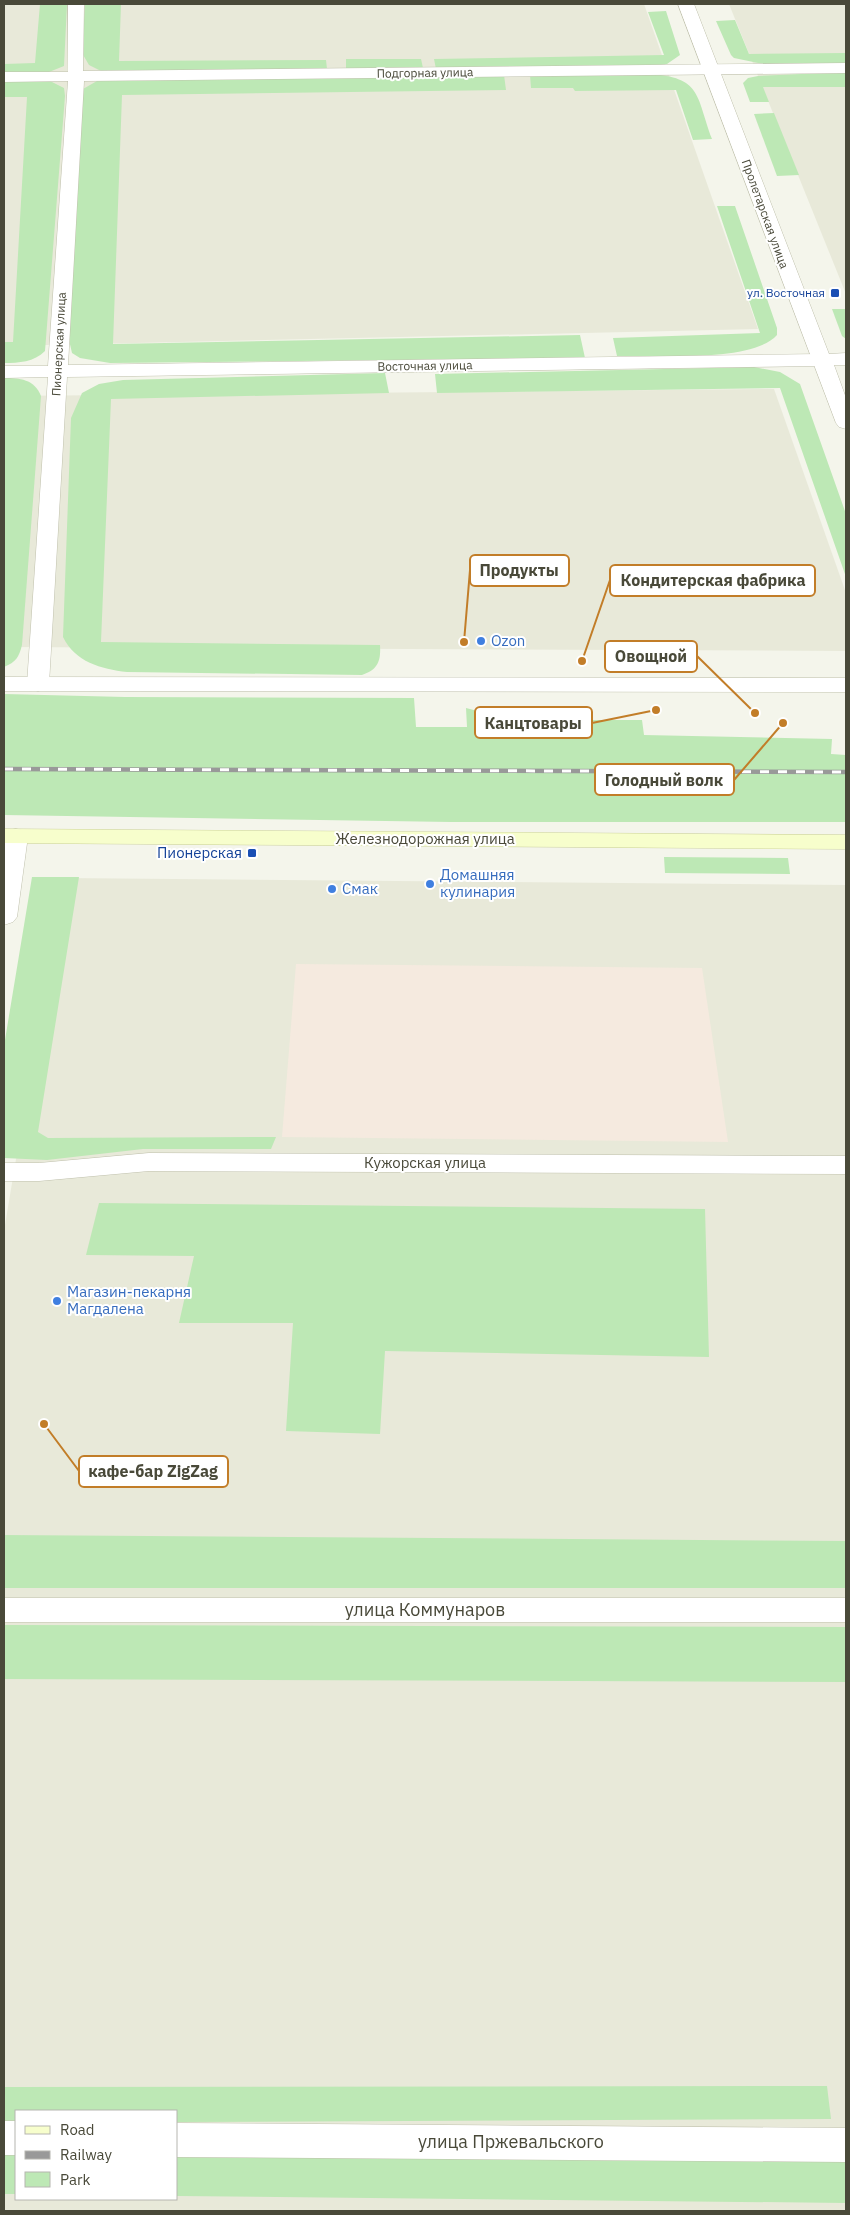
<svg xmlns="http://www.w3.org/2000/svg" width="850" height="2215" font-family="'IBM Plex Sans',sans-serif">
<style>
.residential{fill:#e8e9d9;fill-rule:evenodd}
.medical{fill:#f5eadf}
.green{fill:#bde8b5}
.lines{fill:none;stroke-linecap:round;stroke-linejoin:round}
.minor-casing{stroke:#c0c1ad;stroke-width:1}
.tertiary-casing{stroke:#c0c1ad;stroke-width:1}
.secondary-casing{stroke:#cbd199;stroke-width:1}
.minor{fill:#fff;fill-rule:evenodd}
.tertiary{fill:#fff;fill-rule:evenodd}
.secondary{fill:#f7fecc;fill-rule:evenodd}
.rail-casing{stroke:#999;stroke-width:4.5}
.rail{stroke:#fff;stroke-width:3;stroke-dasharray:9;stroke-linecap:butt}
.transit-dot{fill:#1a4fb4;stroke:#fff;stroke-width:2}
.shop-dot{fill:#3f7fe0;stroke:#fff;stroke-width:2}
.labels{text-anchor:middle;stroke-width:4;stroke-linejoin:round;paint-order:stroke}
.far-street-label{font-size:12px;fill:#494939;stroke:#fff}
.far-transit-label{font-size:12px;fill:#164399;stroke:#fff;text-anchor:end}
.shop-label{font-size:15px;fill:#366cbe;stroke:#fff;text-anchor:start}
.street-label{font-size:15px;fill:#494939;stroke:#fff}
.transit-label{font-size:15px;fill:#164399;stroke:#fff;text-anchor:end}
.near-street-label{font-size:18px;fill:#494939;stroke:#fff}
.leader{fill:none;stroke:#c27d28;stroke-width:2}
.callout-dot{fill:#c27d28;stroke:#fff;stroke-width:2}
.callout{fill:#fff;stroke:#c27d28;stroke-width:2}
.callout-label{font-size:16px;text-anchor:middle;font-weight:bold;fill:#494939}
</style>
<rect width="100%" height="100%" fill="#f4f5eb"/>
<!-- residential -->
<g class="residential">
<polygon points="4,4 644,4 758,329 4,346"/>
<polygon points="729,4 846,4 846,294"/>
<polygon points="774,389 846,593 846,651 4,647 4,396"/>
<path d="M63 878 846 885V2211H4V1231ZM16 2111H176V2199H16Z"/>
</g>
<!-- medical -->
<polygon class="medical" points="296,964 702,968 728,1142 282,1137"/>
<!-- green -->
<g class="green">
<polygon points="40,4 67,4 64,66 49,72 4,74 4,64 35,63"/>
<polygon points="85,4 121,4 119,61 326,60 327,69 103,72 89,65 82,53"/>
<polygon points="666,11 680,55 667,64 655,66 436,69 434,59 664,55 648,12"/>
<polygon points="735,20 749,54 846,53 846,63 763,64 734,58 731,55 716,21"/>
<polygon points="346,59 421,59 423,68 346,69"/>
<polygon points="846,72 846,87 763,87 769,102 750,102 743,83 748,78 758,76"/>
<path d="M649 74C702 77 696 96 712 139L693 140 676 90 575 91 573 88H531L530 75Z"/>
<polygon points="504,75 506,90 122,95 113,344 580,335 585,358 110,363 80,358 72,353 69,340 83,89 97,81"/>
<path d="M4 81H50L64 88 65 96 45 351C34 362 19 363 4 363V342H13L27 97H4Z"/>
<polygon points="774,113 799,175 777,176 754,114"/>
<path d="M717 206H735L777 328V335C752 363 655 355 617 356L613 338 760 333Z"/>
<polygon points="832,309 846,309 846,339 842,336"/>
<polygon points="754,367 780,372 800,384 846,514 846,577 780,388 437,393 435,374"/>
<path d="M385 373 389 393 111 399 101 642 380 645C381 661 378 670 362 675L127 672C101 669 75 662 63 637L71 418 82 393 99 384 123 380Z"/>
<path d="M4 378C20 378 34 379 41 396L22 645C19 657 16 662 4 667Z"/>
<polygon points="4,694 125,697 414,698 416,727 467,727 466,708 497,716 550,716 549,707 571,707 573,720 642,720 644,735 832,739 831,754 846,755 846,822 451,822 4,815"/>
<polygon points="664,857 788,858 790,874 665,873"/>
<polygon points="32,877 79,877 38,1132 48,1138 276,1137 271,1149 143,1149 47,1160 4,1158 4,1046"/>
<polygon points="99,1203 705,1209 709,1357 385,1351 380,1434 286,1431 293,1323 179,1323 194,1256 86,1255"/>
<polygon points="4,1535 846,1541 846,1588 4,1588"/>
<polygon points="4,1625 846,1627 846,1682 4,1679"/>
<polygon points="827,2086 831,2119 176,2122 176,2111 16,2111 16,2122 4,2122 4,2087"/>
<rect x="4" y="2155" width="12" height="39"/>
<polygon points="176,2155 846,2155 846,2203 176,2196"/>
</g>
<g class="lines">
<!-- minor casing -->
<g class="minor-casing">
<g id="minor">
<polygon points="68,4 84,4 83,71 846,63 846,73 84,81 68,365 821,354 828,356 831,360 828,364 821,366 67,377 49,684 46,689 38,691 30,689 27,684 48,377 4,378 4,366 48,366 68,81 4,82 4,72 68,72"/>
<polygon points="16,829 25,831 28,836 17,917 13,922 4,925 4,836 7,831"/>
<polygon points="149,1153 846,1156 846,1174 149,1171 39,1181 4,1181 4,1163 39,1163"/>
<rect x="4" y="1598" width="842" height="24"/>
<rect x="4" y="2121" width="12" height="34"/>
<polygon points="176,2123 846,2128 846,2162 176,2157"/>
</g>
</g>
<!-- tertiary casing -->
<g class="tertiary-casing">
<g id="tertiary">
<polygon points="678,4 694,4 829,354 846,353 846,365 834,365 846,398 846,429 839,427 836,423"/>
<polygon points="4,677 846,678 846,692 4,691"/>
</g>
</g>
<!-- secondary casing -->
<g class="secondary-casing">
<polygon id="secondary" points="4,829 846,835 846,849 4,843"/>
</g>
<!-- minor -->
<use href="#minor" class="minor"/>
<!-- tertiary -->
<use href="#tertiary" class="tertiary"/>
<!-- secondary -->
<use href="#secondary" class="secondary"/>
<!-- rail casing -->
<g class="rail-casing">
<polyline id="rail" points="4,769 846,772"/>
</g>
<!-- rail -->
<use href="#rail" class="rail"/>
</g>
<!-- markers -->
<g class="transit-dot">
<rect x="830" y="288" width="10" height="10" rx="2.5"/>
<rect x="247" y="848" width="10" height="10" rx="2.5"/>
</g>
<g class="shop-dot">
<circle cx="481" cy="641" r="5"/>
<circle cx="430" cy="884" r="5"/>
<circle cx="332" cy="889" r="5"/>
<circle cx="57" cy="1301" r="5"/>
</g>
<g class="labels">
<!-- far-street labels -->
<g class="far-street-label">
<text transform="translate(425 73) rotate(-1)" y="4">Подгорная улица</text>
<text transform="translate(765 214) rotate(70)" y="4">Пролетарская улица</text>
<text transform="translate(59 344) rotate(-87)" y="4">Пионерская улица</text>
<text transform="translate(425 366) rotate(-1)" y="4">Восточная улица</text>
</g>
<!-- far-transit labels -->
<g class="far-transit-label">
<text x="825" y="297">ул. Восточная</text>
</g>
<!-- shop labels -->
<g class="shop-label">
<text x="491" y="646">Ozon</text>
<text x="440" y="880">Домашняя<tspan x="440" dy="17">кулинария</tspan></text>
<text x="342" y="894">Смак</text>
<text x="67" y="1297">Магазин-пекарня<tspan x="67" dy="17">Магдалена</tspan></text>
</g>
<!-- street labels -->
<g class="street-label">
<text x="425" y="844">Железнодорожная улица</text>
<text x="425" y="1168">Кужорская улица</text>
</g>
<!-- transit labels -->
<g class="transit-label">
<text x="242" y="858">Пионерская</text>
</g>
<!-- near-street labels -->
<g class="near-street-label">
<text x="425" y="1616">улица Коммунаров</text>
<text x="511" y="2148">улица Пржевальского</text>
</g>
</g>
<!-- callouts -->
<path class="leader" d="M464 642L470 570M582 661L610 580M755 713L697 656M656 710L592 723M783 723L734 780M44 1424L79 1471"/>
<g class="callout-dot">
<circle cx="464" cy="642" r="5"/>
<circle cx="582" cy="661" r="5"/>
<circle cx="755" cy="713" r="5"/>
<circle cx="656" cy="710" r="5"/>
<circle cx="783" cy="723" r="5"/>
<circle cx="44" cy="1424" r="5"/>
</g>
<g class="callout">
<rect x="470" y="555" width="99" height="31" rx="5"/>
<rect x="610" y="565" width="205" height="31" rx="5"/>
<rect x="605" y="641" width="92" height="31" rx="5"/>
<rect x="475" y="707" width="117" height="31" rx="5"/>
<rect x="595" y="764" width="139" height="31" rx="5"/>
<rect x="79" y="1456" width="149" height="31" rx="5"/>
</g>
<g class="callout-label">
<text x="519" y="576">Продукты</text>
<text x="713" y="586">Кондитерская фабрика</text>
<text x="651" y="662">Овощной</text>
<text x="533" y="729">Канцтовары</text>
<text x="664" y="786">Голодный волк</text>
<text x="153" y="1477">кафе-бар ZigZag</text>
</g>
<!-- border -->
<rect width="850" height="2215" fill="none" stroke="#494939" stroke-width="10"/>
<!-- legend -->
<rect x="15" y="2110" width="162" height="90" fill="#ffffff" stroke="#b6b6b0"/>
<rect x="25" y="2126" width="25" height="8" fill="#f7fecc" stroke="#b6b6b0"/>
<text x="60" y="2135" font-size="15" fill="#494939">Road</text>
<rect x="25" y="2151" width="25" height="8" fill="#999999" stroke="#b6b6b0"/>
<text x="60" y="2160" font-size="15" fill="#494939">Railway</text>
<rect x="25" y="2172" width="25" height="15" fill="#bde8b5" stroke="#b6b6b0"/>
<text x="60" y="2185" font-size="15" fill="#494939">Park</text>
</svg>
